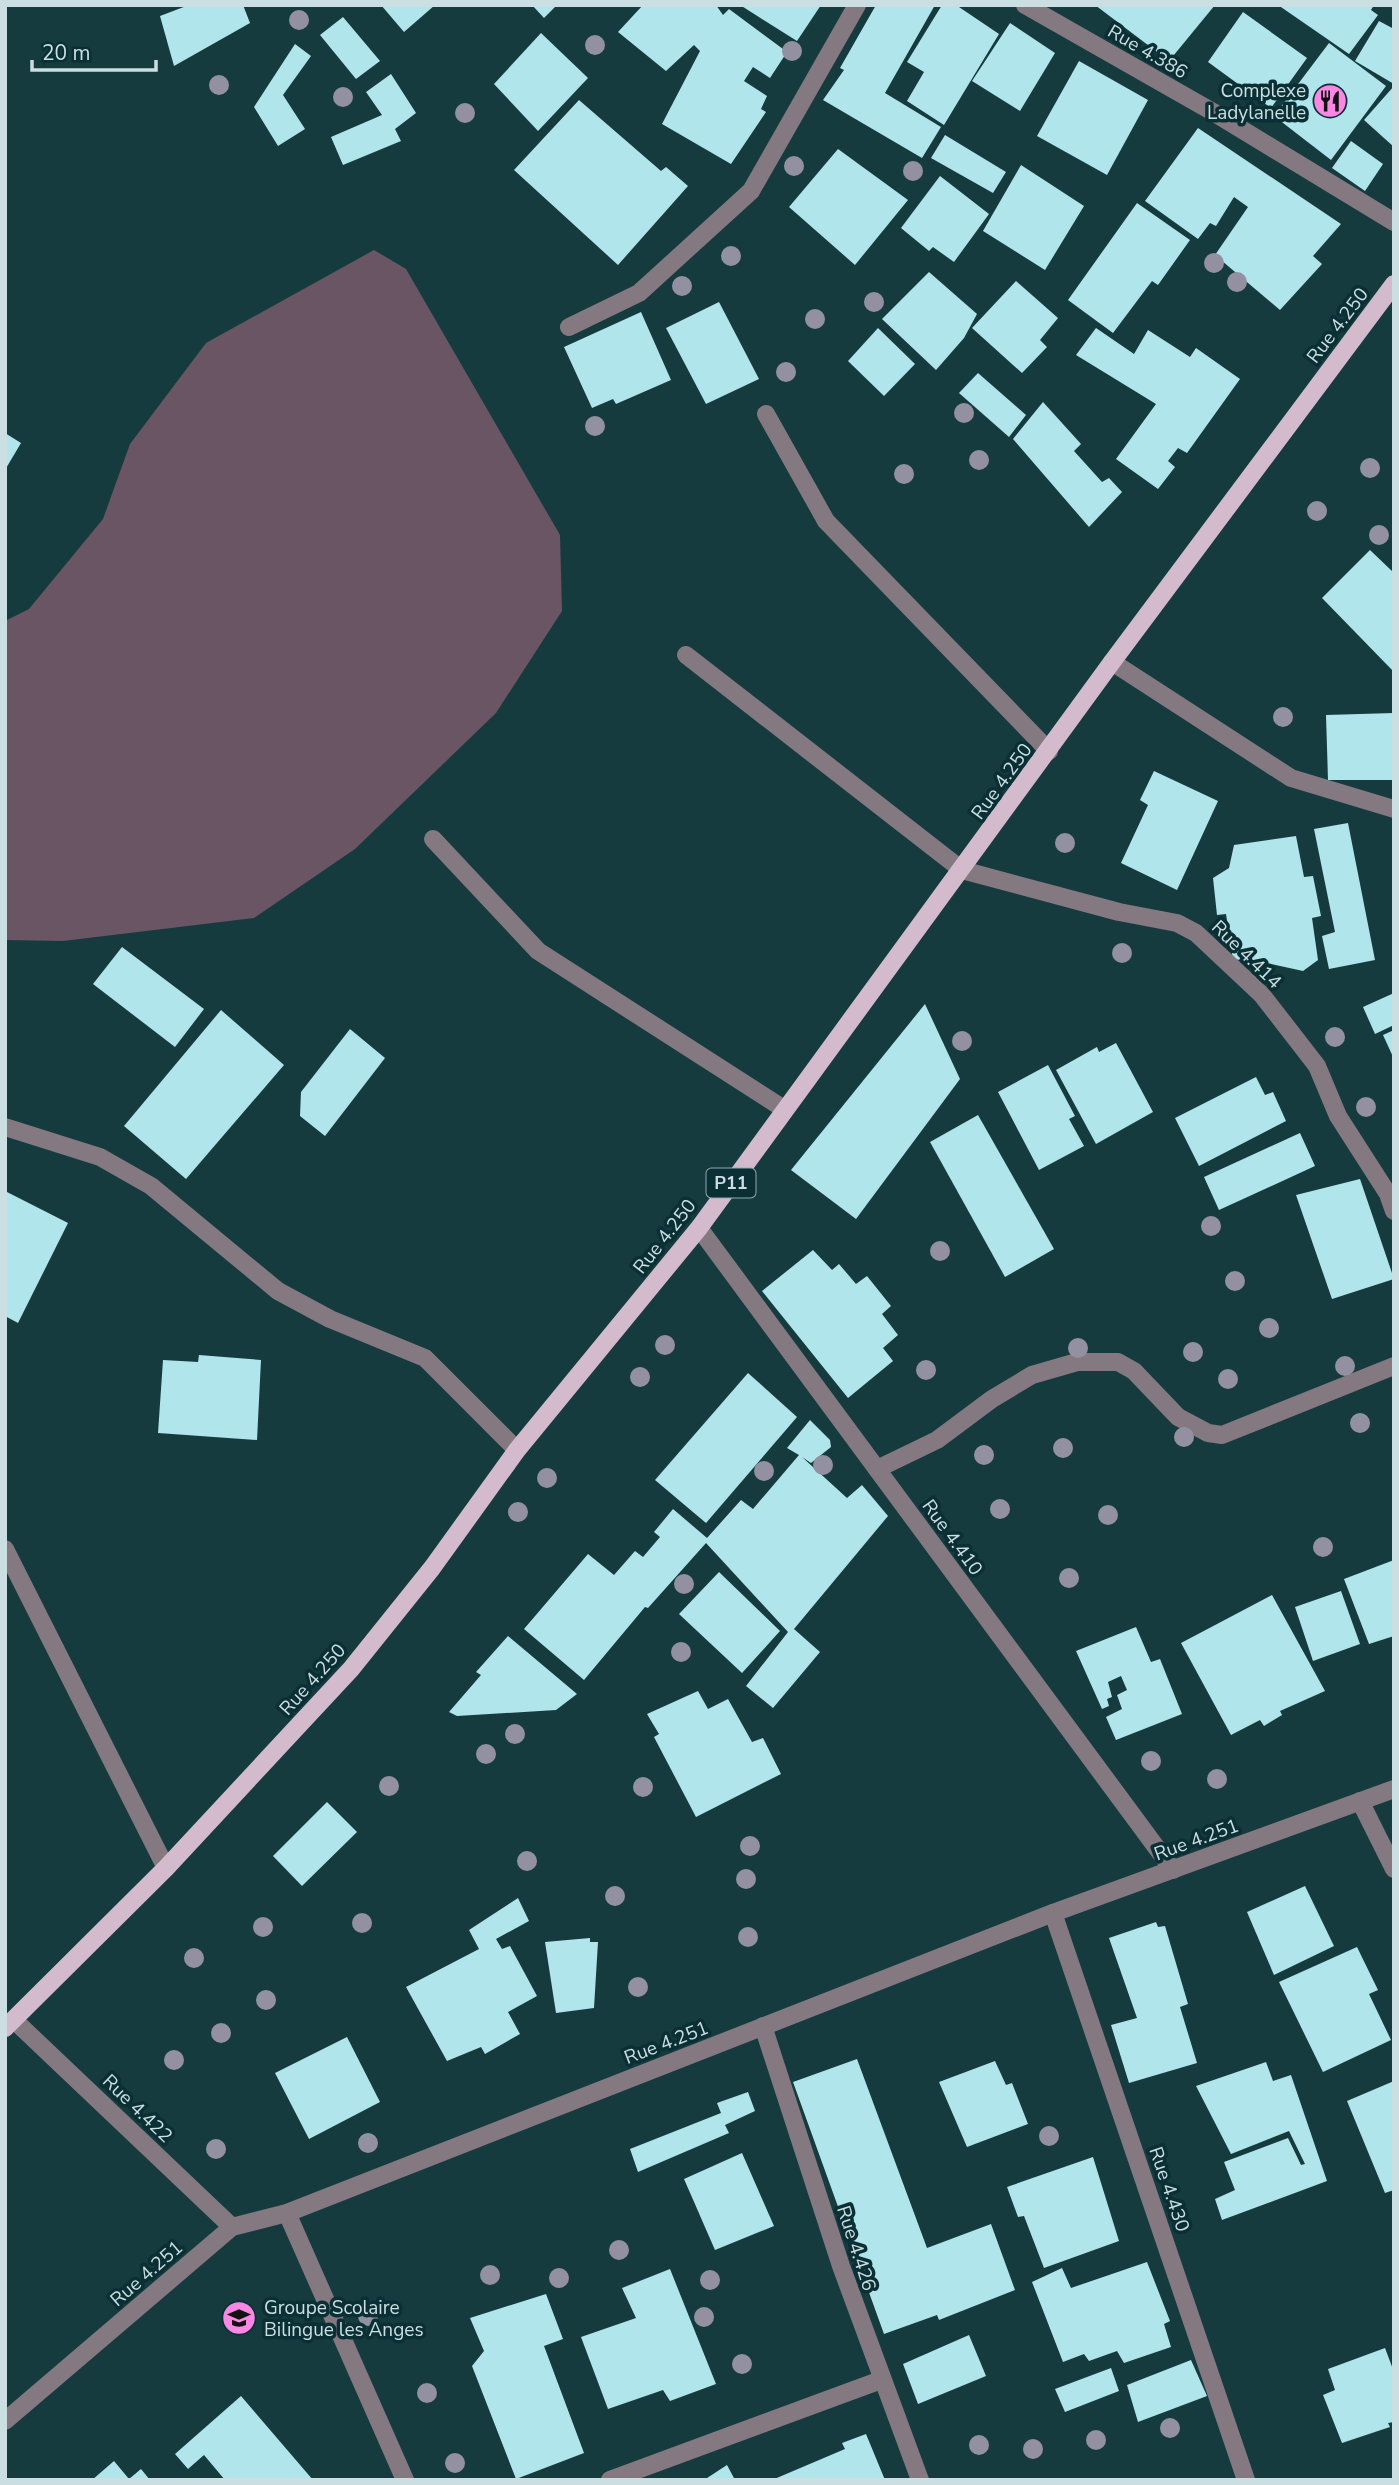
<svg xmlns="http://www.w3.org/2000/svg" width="1399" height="2485" font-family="'Nunito Sans',sans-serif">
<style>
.green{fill:#695564}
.building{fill:#b0e5ec}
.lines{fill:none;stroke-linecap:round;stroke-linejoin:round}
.minor{stroke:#847881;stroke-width:18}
.major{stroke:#d3bbcd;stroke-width:18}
.tree{fill:#9391a1}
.labels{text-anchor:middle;stroke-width:7;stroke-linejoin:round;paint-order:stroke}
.shield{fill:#0a3035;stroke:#91aaad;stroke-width:2}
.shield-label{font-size:18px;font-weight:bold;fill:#cbdee1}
.street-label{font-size:19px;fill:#cbdee1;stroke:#0a3035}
.poi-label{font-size:19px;fill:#cbdee1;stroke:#0a3035;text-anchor:end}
</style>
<rect width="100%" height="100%" fill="#163b3f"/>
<!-- green -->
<polygon class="green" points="374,250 406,269 560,535 562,611 496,713 355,849 254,918 63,941 5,940 5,621 29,609 103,519 130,444 206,343"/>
<!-- building -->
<g class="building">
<polygon points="189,5 243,5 250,23 174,66 160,16"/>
<polygon points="381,5 435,5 404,32"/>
<polygon points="532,5 557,5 544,18"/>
<polygon points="643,5 716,5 723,15 729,9 787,52 770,78 753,67 744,81 767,96 761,109 766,112 731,164 662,124 700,51 694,45 666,71 618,32"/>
<polygon points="740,5 821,5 797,41"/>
<polygon points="876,5 935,5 885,93 941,127 922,158 823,100 844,70 840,68"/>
<polygon points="942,5 956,5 999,34 944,125 907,101 924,72 907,62"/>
<polygon points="1095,5 1215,5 1169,61"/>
<polygon points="1278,5 1374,5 1371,10 1378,15 1349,54"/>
<polygon points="1243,12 1307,58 1271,108 1208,62"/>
<polygon points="343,17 380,61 356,79 320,35"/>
<polygon points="1379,21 1394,29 1394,84 1355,61"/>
<polygon points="1010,23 1055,53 1020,111 972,81"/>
<polygon points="541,33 588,78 538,131 494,84"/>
<polygon points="1329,43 1386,86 1331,160 1274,116"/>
<polygon points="295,44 311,56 283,95 305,129 278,146 254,107"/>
<polygon points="1079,61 1148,100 1107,175 1037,136"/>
<polygon points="391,74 416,113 395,129 401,141 343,165 331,137 382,115 366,92"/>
<polygon points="1394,86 1394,147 1364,120"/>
<polygon points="579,100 661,171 666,167 688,186 618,265 514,170"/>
<polygon points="1198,128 1341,224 1313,256 1322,264 1280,310 1215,255 1248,207 1234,197 1216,226 1210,223 1198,239 1145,201"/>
<polygon points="945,135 1006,172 993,193 931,158"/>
<polygon points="1351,141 1383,164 1365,191 1332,168"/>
<polygon points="838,149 908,200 855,265 789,207"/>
<polygon points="1021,165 1084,206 1045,270 983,231"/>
<polygon points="940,176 989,214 954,262 933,247 929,251 901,228"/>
<polygon points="1137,203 1190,240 1158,285 1152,281 1113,333 1068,300"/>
<polygon points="929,272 977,314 964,338 936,370 882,319"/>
<polygon points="1016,281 1058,318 1040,340 1047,347 1022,373 972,328"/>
<polygon points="719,302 759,379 706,404 666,328"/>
<polygon points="641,312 671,380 616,404 613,399 592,408 564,347"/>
<polygon points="878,328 915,364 884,396 848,361"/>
<polygon points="1096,328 1134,354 1148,330 1190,357 1196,348 1240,379 1187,453 1178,448 1168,461 1175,467 1158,489 1116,459 1156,404 1076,355"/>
<polygon points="978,373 1026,415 1009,437 959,393"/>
<polygon points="1043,402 1081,444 1074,451 1102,482 1109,478 1122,492 1089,527 1013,439"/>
<polygon points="5,433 21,443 5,470"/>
<polygon points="1370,550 1394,573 1394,672 1322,598"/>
<polygon points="1394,713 1394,780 1328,780 1326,715"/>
<polygon points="1154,771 1218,801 1177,890 1121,863 1148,805 1140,800"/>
<polygon points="1348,823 1375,960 1329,969 1322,936 1335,932 1314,829"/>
<polygon points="1296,836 1304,877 1313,876 1321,916 1312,918 1318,960 1303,971 1249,959 1233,960 1226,914 1217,915 1213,878 1229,868 1234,845"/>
<polygon points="122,947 204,1009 175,1047 93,984"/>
<polygon points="1394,993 1394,1025 1375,1034 1363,1007"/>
<polygon points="925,1004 960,1079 856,1219 791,1170"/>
<polygon points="221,1010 284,1065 186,1179 124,1126"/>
<polygon points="350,1029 385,1058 325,1136 300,1116 301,1092"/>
<polygon points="1394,1030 1394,1059 1383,1035"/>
<polygon points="1116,1043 1153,1112 1096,1144 1056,1070 1097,1047 1099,1052"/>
<polygon points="1048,1065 1075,1116 1069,1119 1084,1146 1039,1170 998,1092"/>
<polygon points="1256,1077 1265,1095 1273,1092 1286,1121 1199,1166 1175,1118"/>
<polygon points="978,1115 1054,1249 1005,1277 930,1142"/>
<polygon points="1300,1133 1315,1166 1219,1210 1204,1177"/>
<polygon points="1360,1179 1394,1279 1332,1299 1296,1195"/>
<polygon points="5,1191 68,1223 18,1323 5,1316"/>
<polygon points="813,1250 832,1270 839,1264 856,1284 867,1276 891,1306 882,1314 898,1335 883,1348 893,1361 848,1398 762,1291"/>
<polygon points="199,1355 261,1360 257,1440 158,1433 163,1360 198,1362"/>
<polygon points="748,1373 797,1417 706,1523 655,1480"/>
<polygon points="810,1420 830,1440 831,1447 811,1463 802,1457 847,1498 862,1485 888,1516 794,1629 820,1652 773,1708 746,1686 788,1632 706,1543 648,1608 645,1607 584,1680 524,1629 588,1554 614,1575 635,1551 643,1557 660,1537 654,1532 673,1509 707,1538 741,1500 753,1509 799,1455 787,1448"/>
<polygon points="1394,1560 1394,1636 1369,1644 1344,1579"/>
<polygon points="719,1572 780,1631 742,1673 679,1614"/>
<polygon points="1341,1591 1360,1644 1313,1661 1295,1607"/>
<polygon points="1272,1595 1325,1691 1280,1711 1282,1715 1264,1726 1260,1720 1231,1735 1181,1643"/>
<polygon points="1136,1627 1151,1662 1160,1659 1182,1714 1116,1740 1106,1717 1122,1709 1117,1695 1127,1690 1121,1676 1108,1682 1112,1697 1107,1699 1109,1706 1102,1709 1076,1651"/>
<polygon points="508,1636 577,1694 556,1710 457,1716 449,1712 481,1675 476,1672"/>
<polygon points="698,1691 708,1709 728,1699 752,1742 763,1738 781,1774 696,1817 654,1737 659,1734 647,1714"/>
<polygon points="327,1802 357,1832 302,1886 273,1856"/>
<polygon points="1305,1886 1334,1946 1274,1975 1247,1912"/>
<polygon points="518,1898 529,1921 496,1939 502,1949 510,1946 537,1996 508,2012 520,2034 485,2054 481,2047 447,2061 406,1987 479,1949 469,1930"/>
<polygon points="1156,1922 1158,1927 1165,1926 1188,2004 1180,2007 1197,2063 1129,2083 1111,2025 1137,2018 1109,1938"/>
<polygon points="590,1938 590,1942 598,1942 594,2008 556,2013 545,1942"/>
<polygon points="1357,1947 1378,1990 1369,1994 1391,2040 1323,2072 1279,1982"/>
<polygon points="347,2037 380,2102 309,2139 275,2073"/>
<polygon points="857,2059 927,2248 991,2224 1015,2290 939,2320 937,2315 884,2334 793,2082"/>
<polygon points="995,2061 1006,2085 1012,2083 1028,2124 967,2147 939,2082"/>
<polygon points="1266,2062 1273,2081 1291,2075 1327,2181 1222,2220 1215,2199 1235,2190 1224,2162 1288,2138 1301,2165 1305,2164 1289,2131 1231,2154 1196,2086"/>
<polygon points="1394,2081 1394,2190 1385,2193 1347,2101"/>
<polygon points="748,2092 755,2111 725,2125 729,2133 638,2172 630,2149 721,2113 717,2103"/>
<polygon points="742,2153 774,2226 715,2250 684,2179"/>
<polygon points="1093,2157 1119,2241 1044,2268 1024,2216 1018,2217 1007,2187"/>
<polygon points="1147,2262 1170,2321 1164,2324 1171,2347 1124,2363 1117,2351 1089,2361 1084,2354 1063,2362 1032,2282 1062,2268 1071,2288"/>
<polygon points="670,2269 716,2384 670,2401 663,2390 608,2409 581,2337 636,2318 622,2288"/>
<polygon points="546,2294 563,2339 544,2346 584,2453 516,2479 472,2366 484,2351 470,2318"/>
<polygon points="969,2335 986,2376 918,2404 903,2364"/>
<polygon points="1385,2348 1394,2372 1394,2422 1388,2423 1390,2427 1342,2443 1323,2395 1335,2390 1328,2369"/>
<polygon points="1191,2360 1207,2396 1138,2422 1127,2385"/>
<polygon points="1111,2368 1119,2391 1065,2412 1055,2389"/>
<polygon points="241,2396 313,2480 225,2480 204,2455 188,2469 175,2454"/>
<polygon points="866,2434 885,2480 772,2480 845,2449 842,2443"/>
<polygon points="114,2461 129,2479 141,2469 150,2480 92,2480"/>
<polygon points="727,2465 735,2480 704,2480"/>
</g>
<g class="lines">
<!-- minor -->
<g class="minor">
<polyline points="1025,5 1213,112 1394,222"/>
<polyline points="569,327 639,293 751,191 857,5"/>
<polyline points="766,414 826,521 1049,751"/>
<polyline points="686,655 962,870 1119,912 1177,923 1196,933 1262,995 1317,1066 1338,1116 1388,1194 1394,1211"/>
<polyline points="1112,662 1291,778 1394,809"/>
<polyline points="433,839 538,951 784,1109"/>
<polyline points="5,1127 100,1157 151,1186 278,1291 330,1319 425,1358 517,1450"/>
<polyline points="699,1228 1173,1870"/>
<polyline points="877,1469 937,1440 992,1399 1032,1375 1077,1362 1118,1362 1134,1371 1178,1417 1208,1433 1222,1435 1394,1366"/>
<polyline points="5,1549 166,1868"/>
<polyline points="1360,1801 1394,1869"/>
<polyline points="1053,1913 1246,2480"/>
<polyline points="14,2020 232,2227"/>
<polyline points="763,2026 841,2266 920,2480"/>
<polyline points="287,2213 405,2480"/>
<polyline points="5,2421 232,2227 287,2213 1053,1913 1394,1789"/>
<polyline points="610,2480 881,2380"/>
</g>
<!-- major -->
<polyline class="major" points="5,2028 166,1868 351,1669 432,1568 517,1450 699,1228 1112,662 1394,284"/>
</g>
<!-- trees -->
<g class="tree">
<circle cx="299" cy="20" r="10"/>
<circle cx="595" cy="45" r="10"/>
<circle cx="792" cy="51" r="10"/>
<circle cx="219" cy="85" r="10"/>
<circle cx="343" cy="97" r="10"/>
<circle cx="465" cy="113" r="10"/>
<circle cx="794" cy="166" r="10"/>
<circle cx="913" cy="171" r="10"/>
<circle cx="731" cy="256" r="10"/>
<circle cx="1214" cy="263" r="10"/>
<circle cx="1237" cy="282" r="10"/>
<circle cx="682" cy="286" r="10"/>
<circle cx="874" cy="302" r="10"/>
<circle cx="815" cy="319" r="10"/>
<circle cx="786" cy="372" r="10"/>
<circle cx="964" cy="413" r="10"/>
<circle cx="595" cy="426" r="10"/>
<circle cx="979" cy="460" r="10"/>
<circle cx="1370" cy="468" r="10"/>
<circle cx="904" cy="474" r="10"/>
<circle cx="1317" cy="511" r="10"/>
<circle cx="1379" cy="535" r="10"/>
<circle cx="1283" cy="717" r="10"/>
<circle cx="1065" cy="843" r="10"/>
<circle cx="1122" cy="953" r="10"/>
<circle cx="1335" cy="1037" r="10"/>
<circle cx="962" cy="1041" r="10"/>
<circle cx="1366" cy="1107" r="10"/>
<circle cx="1211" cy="1226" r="10"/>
<circle cx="940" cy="1251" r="10"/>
<circle cx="1235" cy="1281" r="10"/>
<circle cx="1269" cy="1328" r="10"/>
<circle cx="665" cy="1345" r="10"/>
<circle cx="1078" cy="1348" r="10"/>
<circle cx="1193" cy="1352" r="10"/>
<circle cx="1345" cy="1366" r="10"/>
<circle cx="926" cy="1370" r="10"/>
<circle cx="640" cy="1377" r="10"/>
<circle cx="1228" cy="1379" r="10"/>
<circle cx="1360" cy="1423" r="10"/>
<circle cx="1184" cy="1437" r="10"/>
<circle cx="1063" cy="1448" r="10"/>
<circle cx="984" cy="1455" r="10"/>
<circle cx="823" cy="1465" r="10"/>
<circle cx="764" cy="1471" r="10"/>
<circle cx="547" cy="1478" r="10"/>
<circle cx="1000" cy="1509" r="10"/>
<circle cx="518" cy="1512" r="10"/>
<circle cx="1108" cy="1515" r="10"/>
<circle cx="1323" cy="1547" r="10"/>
<circle cx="1069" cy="1578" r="10"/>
<circle cx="684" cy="1584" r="10"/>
<circle cx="681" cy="1652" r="10"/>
<circle cx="515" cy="1734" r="10"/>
<circle cx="486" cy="1754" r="10"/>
<circle cx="1151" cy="1761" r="10"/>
<circle cx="1217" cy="1779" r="10"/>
<circle cx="389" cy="1786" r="10"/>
<circle cx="643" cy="1787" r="10"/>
<circle cx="750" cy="1846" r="10"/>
<circle cx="527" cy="1861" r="10"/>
<circle cx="746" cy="1879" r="10"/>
<circle cx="615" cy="1896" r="10"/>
<circle cx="362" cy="1923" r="10"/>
<circle cx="263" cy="1927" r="10"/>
<circle cx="748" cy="1937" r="10"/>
<circle cx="194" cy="1958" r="10"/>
<circle cx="638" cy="1987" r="10"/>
<circle cx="266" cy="2000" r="10"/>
<circle cx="221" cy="2033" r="10"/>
<circle cx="174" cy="2060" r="10"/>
<circle cx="1049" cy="2136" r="10"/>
<circle cx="368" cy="2143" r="10"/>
<circle cx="216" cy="2149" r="10"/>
<circle cx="619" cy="2250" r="10"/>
<circle cx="490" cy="2275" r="10"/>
<circle cx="559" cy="2278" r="10"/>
<circle cx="710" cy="2280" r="10"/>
<circle cx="368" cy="2316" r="10"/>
<circle cx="704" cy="2317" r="10"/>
<circle cx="742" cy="2364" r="10"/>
<circle cx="427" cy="2393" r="10"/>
<circle cx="1170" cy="2428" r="10"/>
<circle cx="1096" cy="2440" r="10"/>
<circle cx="979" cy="2445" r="10"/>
<circle cx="1033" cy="2449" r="10"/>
<circle cx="455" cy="2463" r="10"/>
</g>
<!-- icons -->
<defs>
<g id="restaurant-disc" transform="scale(1.75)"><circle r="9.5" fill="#fb87e5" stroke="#0a3035"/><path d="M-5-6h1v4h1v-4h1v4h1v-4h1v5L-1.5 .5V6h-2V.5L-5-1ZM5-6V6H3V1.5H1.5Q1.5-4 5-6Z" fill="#111"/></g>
<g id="school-disc" transform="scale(1.75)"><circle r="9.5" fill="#fb87e5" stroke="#0a3035"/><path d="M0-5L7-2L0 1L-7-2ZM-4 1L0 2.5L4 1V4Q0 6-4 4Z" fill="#111"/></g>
</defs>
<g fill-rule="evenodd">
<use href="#restaurant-disc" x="1330" y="101"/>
<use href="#school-disc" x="239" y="2318"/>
</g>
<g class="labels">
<!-- shield labels -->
<rect class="shield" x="706.5" y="1168.5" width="49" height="29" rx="5"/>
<g class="shield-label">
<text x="731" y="1189">P11</text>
</g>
<!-- street labels -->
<g class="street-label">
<text transform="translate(1148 51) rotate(30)" y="7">Rue 4.386</text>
<text transform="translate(1337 325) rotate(-53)" y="7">Rue 4.250</text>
<text transform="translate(1001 781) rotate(-54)" y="7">Rue 4.250</text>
<text transform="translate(1247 954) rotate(44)" y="7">Rue 4.414</text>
<text transform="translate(664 1236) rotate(-52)" y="7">Rue 4.250</text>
<text transform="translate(953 1537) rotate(54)" y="7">Rue 4.410</text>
<text transform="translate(312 1679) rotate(-48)" y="7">Rue 4.250</text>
<text transform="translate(1196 1839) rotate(-20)" y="7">Rue 4.251</text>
<text transform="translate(666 2042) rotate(-21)" y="7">Rue 4.251</text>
<text transform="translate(138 2108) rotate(44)" y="7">Rue 4.422</text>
<text transform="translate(1170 2189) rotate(71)" y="7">Rue 4.430</text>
<text transform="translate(857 2248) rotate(72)" y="7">Rue 4.426</text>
<text transform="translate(146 2273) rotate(-41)" y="7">Rue 4.251</text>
</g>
<!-- poi labels -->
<g class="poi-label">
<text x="1306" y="97">Complexe<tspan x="1306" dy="22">Ladylanelle</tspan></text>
<text x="264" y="2314" text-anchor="start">Groupe Scolaire<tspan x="264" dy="22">Bilingue les Anges</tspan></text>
</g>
</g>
<!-- border -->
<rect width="1399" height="2485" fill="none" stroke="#cbdee1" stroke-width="14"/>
<!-- scale -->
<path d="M32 60v10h124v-10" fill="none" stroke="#cbdee1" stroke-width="3.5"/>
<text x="42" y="60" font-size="21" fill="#cbdee1" stroke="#0a3035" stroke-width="5" paint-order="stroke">20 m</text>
</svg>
